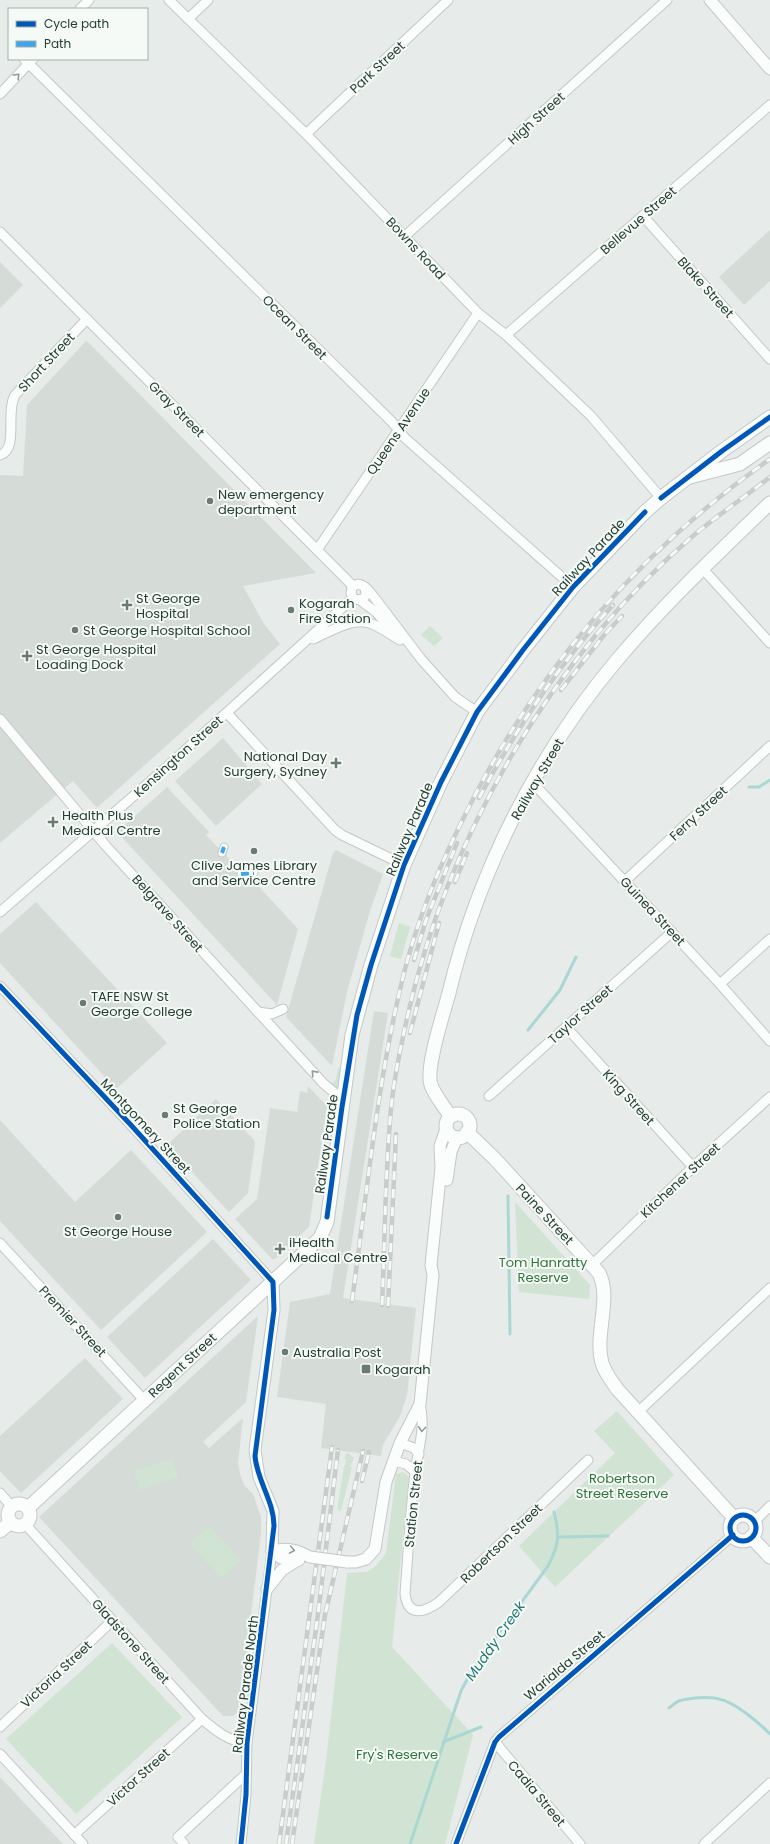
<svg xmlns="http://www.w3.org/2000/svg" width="770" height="1844" font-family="Poppins,sans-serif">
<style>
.built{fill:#d5dcd8}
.green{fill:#d1e3d3}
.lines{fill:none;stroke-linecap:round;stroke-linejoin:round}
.stream{stroke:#aad7d4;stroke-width:3}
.pedestrian-casing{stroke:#c4c8c6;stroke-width:9}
.minor-casing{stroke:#c4c8c6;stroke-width:11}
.tertiary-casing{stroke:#c4c8c6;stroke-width:13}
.secondary-casing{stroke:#c3c9c6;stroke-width:15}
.pedestrian{stroke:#fbfcfc;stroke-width:7}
.minor{stroke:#fbfcfc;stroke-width:9}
.tertiary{stroke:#fbfcfc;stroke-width:11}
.secondary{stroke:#fbfcfc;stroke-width:13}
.rail-casing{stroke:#c8ccca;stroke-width:4.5}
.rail{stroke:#f6faf7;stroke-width:3;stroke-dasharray:9;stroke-linecap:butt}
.tertiary-bridge-casing{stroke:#c4c8c6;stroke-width:13;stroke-linecap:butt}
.tertiary-bridge{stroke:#fbfcfc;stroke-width:11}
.quiet{stroke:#3ea4eb;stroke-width:4;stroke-dasharray:8 4;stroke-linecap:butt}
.cycleway-casing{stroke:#f6faf7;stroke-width:8}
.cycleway{stroke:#0057b8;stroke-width:5}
.oneway{stroke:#909e97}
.poi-dot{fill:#697b72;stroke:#f6faf7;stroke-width:1.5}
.labels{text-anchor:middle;stroke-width:4;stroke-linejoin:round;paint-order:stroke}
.street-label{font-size:13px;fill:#253f32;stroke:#f6faf7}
.poi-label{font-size:13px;fill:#253f32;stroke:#f6faf7;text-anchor:start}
.park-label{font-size:13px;fill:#31743c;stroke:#f6faf7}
.water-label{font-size:14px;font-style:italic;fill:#217874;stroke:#f6faf7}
</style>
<rect width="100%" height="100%" fill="#e7ebe9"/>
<!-- built -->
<g class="built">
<polygon points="770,230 770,281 744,305 719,277"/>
<polygon points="0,262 23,285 0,308"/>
<polygon points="86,341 88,342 316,573 243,586 264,624 280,644 99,806 96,807 73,781 0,843 0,475 23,476 27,405"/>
<polygon points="223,738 262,784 216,826 175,781"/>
<polygon points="167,787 209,832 206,835 248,878 250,877 298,929 277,1005 117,832"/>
<polygon points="336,850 383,874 370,911 347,992 332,1066 286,1017 333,853"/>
<polygon points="36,902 167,1043 116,1089 0,963 0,934"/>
<polygon points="374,1011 388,1013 343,1298 416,1308 407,1396 400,1416 383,1445 381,1456 321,1448 326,1404 277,1397 290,1302 330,1294"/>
<polygon points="308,1086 327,1106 309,1227 275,1259 272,1259 235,1219 257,1199 270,1108 297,1112 300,1091 307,1093"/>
<polygon points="216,1099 254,1140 255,1144 248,1193 229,1212 167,1145"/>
<polygon points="0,1120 75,1202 131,1150 207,1232 101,1330 0,1221"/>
<polygon points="213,1239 251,1280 145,1378 107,1337"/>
<polygon points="258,1316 246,1402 203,1442 209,1448 243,1418 238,1463 240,1474 244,1485 253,1494 261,1517 261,1534 239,1711 233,1716 223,1716 39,1517"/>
<polygon points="85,1358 123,1399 21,1493 0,1471 0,1436"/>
<polygon points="0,1777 63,1844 0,1844"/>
</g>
<!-- green -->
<g class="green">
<polygon points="430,626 443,638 434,646 421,635"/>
<polygon points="399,923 410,927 401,959 390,956"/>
<polygon points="338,1068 341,1069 339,1087 336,1089 331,1084 336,1080"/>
<polygon points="515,1202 590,1285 589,1299 519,1292"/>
<polygon points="617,1411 674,1475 555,1587 519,1546 615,1453 594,1431"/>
<polygon points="348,1453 354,1458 350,1467 352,1467 341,1511 337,1510 344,1466 345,1466 346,1459 344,1459 346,1454"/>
<polygon points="172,1459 178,1477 140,1490 134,1471"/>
<polygon points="403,1472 409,1477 392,1647 473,1735 445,1844 314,1844 326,1761 347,1573 367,1572 376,1566 386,1553 396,1474"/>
<polygon points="209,1527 241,1560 222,1578 190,1544"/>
<polygon points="112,1643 182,1717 76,1814 6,1739"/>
</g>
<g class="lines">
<!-- stream -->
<g class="stream">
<polyline points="749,787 759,787 770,780"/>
<polyline points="528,1030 560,990 576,957"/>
<polyline points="508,1196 510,1334"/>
<polyline points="559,1537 608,1536"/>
<path d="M669 1708C672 1706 676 1702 679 1701 688 1698 710 1696 719 1699 735 1702 759 1723 770 1734"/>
<polyline points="443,1742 481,1727"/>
<path d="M410 1844 461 1691 472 1670 548 1566C559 1545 560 1535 554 1512"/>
</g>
<!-- pedestrian casing -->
<g class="pedestrian-casing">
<g id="pedestrian">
<polyline points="222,853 224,847"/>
<polyline points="241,874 254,873"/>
</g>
</g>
<!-- minor casing -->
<g class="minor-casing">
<g id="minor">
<polyline points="169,0 306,134 478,313 506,335 591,416 661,498"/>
<polyline points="80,9 89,0"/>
<polyline points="188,19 208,0"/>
<polyline points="24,59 392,422 405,438 573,587"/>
<polyline points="0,94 33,59"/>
<polyline points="306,134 448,0"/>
<polyline points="643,216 770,359"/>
<polyline points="0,232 353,586"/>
<polyline points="405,236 667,0"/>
<polyline points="506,335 770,105"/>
<path d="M0 455C19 449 5 413 15 395L87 319"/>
<polyline points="317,550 478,313"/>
<polyline points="702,568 770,643"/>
<path d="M365 587 366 595C363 600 359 601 353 598L351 593 352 587 358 584C365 585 370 592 374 597L421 659 455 697 477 712"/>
<polyline points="360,600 377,613 394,634"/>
<path d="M313 639C330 632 353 616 372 624 382 628 391 635 400 640"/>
<polyline points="227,713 335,830 342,835 404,865"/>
<polyline points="0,719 106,846 324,1084 343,1100"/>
<polyline points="533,783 720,984 770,1041"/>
<polyline points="625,881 770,746"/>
<polyline points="0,912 160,773 353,598"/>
<polyline points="720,984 770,939"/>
<polyline points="0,986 130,1124 273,1282"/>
<polyline points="258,1012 272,1014 283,1009"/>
<polyline points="566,1027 693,1167"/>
<polyline points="489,1096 672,932"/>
<polyline points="0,1243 144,1400"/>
<polyline points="592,1265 693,1167 770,1097"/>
<path d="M420 1404C426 1428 418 1449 415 1473 410 1513 408 1554 405 1594 408 1618 425 1612 439 1602L588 1460"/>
<polyline points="638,1412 770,1288"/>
<polyline points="400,1443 414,1448 419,1454"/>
<polyline points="393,1461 406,1464 415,1472"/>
<polyline points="0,1493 12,1507"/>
<polyline points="754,1522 770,1506"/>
<path d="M25 1524 202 1719C216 1731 228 1741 247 1743"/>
<polyline points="0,1727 112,1621"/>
<polyline points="495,1742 580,1844"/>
<polyline points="0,1754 83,1844"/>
<polyline points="74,1835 202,1719"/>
<polyline points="184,1844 178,1837 246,1774"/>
<polyline points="241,1844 246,1795 247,1743 272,1551"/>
<polyline points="456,1844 495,1742 499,1737 733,1535"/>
<polyline points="704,1844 770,1783"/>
</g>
</g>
<!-- tertiary casing -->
<g class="tertiary-casing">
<g id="tertiary">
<polyline points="710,0 770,69"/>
<polyline points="447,1180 451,1152 457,1137"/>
<polyline points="272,1551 273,1511 259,1477 255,1450 274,1310 273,1282"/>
<polyline points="272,1551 281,1558 299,1560"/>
<path d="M272 1551C287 1547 297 1550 310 1557"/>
<polyline points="347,1562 356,1562 366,1559 375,1549 386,1482 400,1443 420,1404 433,1275 431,1265 441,1168 440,1146 446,1129"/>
<polyline points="267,1589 282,1570 298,1560"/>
</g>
</g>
<!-- secondary casing -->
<g class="secondary-casing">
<g id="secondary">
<polyline points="690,477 740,464 770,443"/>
<circle cx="458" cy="1126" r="12"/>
<path d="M450 1116C444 1106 435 1096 431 1085 425 1068 444 1012 449 993 478 872 537 755 617 660 664 604 717 554 770 503"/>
<path d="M467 1132 495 1159 599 1273C612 1299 594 1335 602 1363 605 1373 612 1382 618 1390L734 1518"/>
<circle cx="19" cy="1515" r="11"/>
<polyline points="28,1508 320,1238 327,1222 352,1035 371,965 404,865 441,782 477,712 523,650 573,587 645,512 661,498 722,451 770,417"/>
<circle cx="743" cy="1528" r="13"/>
<polyline points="0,1531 11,1522"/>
<polyline points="751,1537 770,1557"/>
</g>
</g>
<!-- pedestrian -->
<use href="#pedestrian" class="pedestrian"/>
<!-- minor -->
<use href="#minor" class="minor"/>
<!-- tertiary -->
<use href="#tertiary" class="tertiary"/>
<!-- secondary -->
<use href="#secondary" class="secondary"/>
<!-- rail casing -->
<g class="rail-casing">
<g id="rail">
<polyline points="561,690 604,635 622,616"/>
<path d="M479 798C516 729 560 663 613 605"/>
<polyline points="455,882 467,853"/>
<polyline points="414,960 426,920 457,843"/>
<polyline points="410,1033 439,923"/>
<path d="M352 1301C367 1193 377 1083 403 977 416 924 436 874 460 825 532 675 634 555 770 459"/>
<path d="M382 1305C385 1240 385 1174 391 1109 394 1077 401 1045 408 1014 449 834 553 656 694 535 718 515 745 497 770 477"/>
<polyline points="388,1306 396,1134"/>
<polyline points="362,1481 369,1452"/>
<polyline points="279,1844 332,1447"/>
<polyline points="286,1844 318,1614 338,1450"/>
<polyline points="292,1844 325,1615 363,1451"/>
</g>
</g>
<!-- rail -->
<use href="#rail" class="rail"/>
<!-- tertiary-bridge casing -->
<g class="tertiary-bridge-casing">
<polyline id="tertiary-bridge" points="310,1557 347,1562"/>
</g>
<!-- tertiary-bridge -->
<use href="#tertiary-bridge" class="tertiary-bridge"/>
<!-- quiet -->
<g class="quiet">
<polyline points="222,853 224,847"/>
<polyline points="241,874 254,873"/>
</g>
<!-- cycleway casing -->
<g class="cycleway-casing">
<g id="cycleway">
<polyline points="661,498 722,451 770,417"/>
<path d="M0 986 130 1124 273 1282 274 1310 255 1456C257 1481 274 1501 274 1526L247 1743 246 1795 241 1844"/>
<polyline points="327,1217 342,1107 357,1015 371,965 404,865 441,782 477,712 523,650 573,587 645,512"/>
<circle cx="743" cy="1528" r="13"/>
<polyline points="456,1844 495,1742 499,1737 733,1535"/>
</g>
</g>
<!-- cycleway -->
<use href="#cycleway" class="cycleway"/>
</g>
<!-- one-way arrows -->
<defs><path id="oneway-chevron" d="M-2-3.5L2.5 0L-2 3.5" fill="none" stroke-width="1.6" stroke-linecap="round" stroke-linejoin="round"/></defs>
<g class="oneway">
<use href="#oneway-chevron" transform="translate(17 76) rotate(-46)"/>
<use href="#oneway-chevron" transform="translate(314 1073) rotate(-132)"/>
<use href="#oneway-chevron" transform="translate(422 1429) rotate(94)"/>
<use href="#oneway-chevron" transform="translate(292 1550) rotate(10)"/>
</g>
<!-- markers -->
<g class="poi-dot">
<circle cx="210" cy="501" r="4"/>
<path d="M125 599h4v4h4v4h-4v4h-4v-4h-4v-4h4z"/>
<circle cx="291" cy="610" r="4"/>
<circle cx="75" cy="630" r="4"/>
<path d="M25 650h4v4h4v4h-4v4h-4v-4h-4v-4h4z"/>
<path d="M334 757h4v4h4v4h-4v4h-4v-4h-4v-4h4z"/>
<path d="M51 816h4v4h4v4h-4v4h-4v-4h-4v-4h4z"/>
<circle cx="254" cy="851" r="4"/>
<circle cx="83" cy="1003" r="4"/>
<circle cx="165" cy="1115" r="4"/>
<circle cx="118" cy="1217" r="4"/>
<path d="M278 1243h4v4h4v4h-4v4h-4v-4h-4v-4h4z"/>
<circle cx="285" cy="1352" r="4"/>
<rect x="361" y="1364" width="10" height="10" rx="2"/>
</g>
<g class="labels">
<!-- street labels -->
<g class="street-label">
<text transform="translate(377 67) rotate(-43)" y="5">Park Street</text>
<text transform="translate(536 118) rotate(-42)" y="5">High Street</text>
<text transform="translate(638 220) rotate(-41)" y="5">Bellevue Street</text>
<text transform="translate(416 248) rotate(47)" y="5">Bowns Road</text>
<text transform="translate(706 287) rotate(48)" y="5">Blake Street</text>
<text transform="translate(295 327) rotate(45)" y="5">Ocean Street</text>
<text transform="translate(46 362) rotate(-47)" y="5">Short Street</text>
<text transform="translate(177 409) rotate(45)" y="5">Gray Street</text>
<text transform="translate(398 431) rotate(-56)" y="5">Queens Avenue</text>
<text transform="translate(588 557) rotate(-47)" y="5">Railway Parade</text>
<text transform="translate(178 756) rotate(-42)" y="5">Kensington Street</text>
<text transform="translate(537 779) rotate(-60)" y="5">Railway Street</text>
<text transform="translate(698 813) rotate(-43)" y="5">Ferry Street</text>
<text transform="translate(409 829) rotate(-67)" y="5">Railway Parade</text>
<text transform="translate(653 911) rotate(47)" y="5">Guinea Street</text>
<text transform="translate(168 913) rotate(48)" y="5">Belgrave Street</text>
<text transform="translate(580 1014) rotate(-42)" y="5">Taylor Street</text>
<text transform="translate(629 1097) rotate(48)" y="5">King Street</text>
<text transform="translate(146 1126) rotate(47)" y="5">Montgomery Street</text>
<text transform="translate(326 1144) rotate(-82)" y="5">Railway Parade</text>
<text transform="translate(680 1180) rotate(-43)" y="5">Kitchener Street</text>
<text transform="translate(545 1214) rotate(47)" y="5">Paine Street</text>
<text transform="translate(73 1321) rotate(47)" y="5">Premier Street</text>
<text transform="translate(182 1365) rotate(-43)" y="5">Regent Street</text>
<text transform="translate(413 1504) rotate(-84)" y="5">Station Street</text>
<text transform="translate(501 1543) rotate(-44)" y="5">Robertson Street</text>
<text transform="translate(131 1641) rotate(48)" y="5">Gladstone Street</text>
<text transform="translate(564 1665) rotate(-40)" y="5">Warialda Street</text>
<text transform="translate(56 1674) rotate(-43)" y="5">Victoria Street</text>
<text transform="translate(245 1684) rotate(-83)" y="5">Railway Parade North</text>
<text transform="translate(138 1777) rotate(-42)" y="5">Victor Street</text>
<text transform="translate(537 1793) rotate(50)" y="5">Cadia Street</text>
</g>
<!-- poi labels -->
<g class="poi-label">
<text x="218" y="499">New emergency<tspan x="218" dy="15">department</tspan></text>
<text x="136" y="603">St George<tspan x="136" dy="15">Hospital</tspan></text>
<text x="299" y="608">Kogarah<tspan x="299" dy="15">Fire Station</tspan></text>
<text x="83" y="635">St George Hospital School</text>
<text x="36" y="654">St George Hospital<tspan x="36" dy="15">Loading Dock</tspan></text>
<text x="327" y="761" text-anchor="end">National Day<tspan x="327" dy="15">Surgery, Sydney</tspan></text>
<text x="62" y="820">Health Plus<tspan x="62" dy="15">Medical Centre</tspan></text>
<text x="254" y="870" text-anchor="middle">Clive James Library<tspan x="254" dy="15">and Service Centre</tspan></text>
<text x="91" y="1001">TAFE NSW St<tspan x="91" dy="15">George College</tspan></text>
<text x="173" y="1113">St George<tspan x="173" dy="15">Police Station</tspan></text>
<text x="118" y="1236" text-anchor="middle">St George House</text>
<text x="289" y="1247">iHealth<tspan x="289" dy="15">Medical Centre</tspan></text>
<text x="293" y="1357">Australia Post</text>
<text x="375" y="1374">Kogarah</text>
</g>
<!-- park labels -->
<g class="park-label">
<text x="543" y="1267">Tom Hanratty<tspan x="543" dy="15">Reserve</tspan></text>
<text x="622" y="1483">Robertson<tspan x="622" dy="15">Street Reserve</tspan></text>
<text x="397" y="1759">Fry's Reserve</text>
</g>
<!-- water labels -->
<g class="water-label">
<text transform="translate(495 1641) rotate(-55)" y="5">Muddy Creek</text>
</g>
</g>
<!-- legend -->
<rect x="8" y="8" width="140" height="52" fill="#f6faf7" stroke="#a2afa8"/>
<rect x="16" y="21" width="20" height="6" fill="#0057b8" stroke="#a2afa8"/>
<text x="44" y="28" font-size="12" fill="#253f32">Cycle path</text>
<rect x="16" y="41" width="20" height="6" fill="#3ea4eb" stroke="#a2afa8"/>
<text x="44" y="48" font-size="12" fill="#253f32">Path</text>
</svg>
